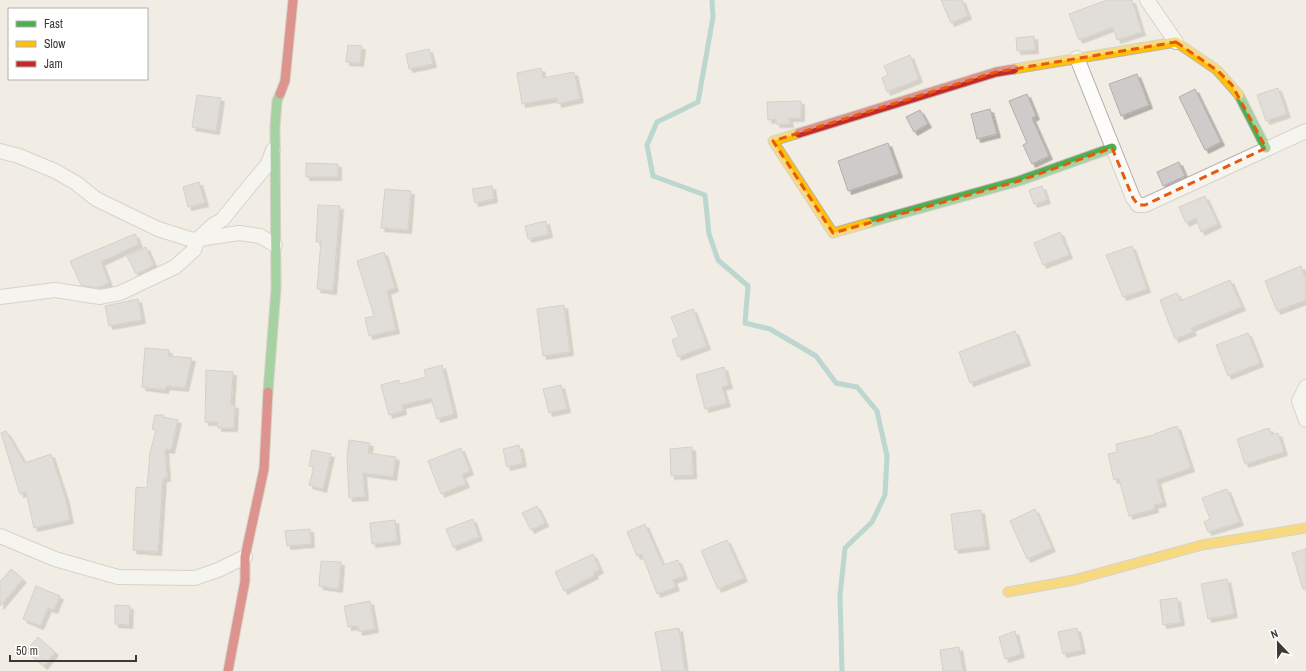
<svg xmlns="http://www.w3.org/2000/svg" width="1306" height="671" font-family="'Archivo Narrow',sans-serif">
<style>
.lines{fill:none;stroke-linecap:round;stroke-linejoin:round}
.stream{stroke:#7cbab9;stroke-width:5}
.building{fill:#cfcbca;stroke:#b2aeac;filter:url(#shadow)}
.street-casing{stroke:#b7b4ad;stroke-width:16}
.fast-casing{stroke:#b7b4ad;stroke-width:11}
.slow-casing{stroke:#b7b4ad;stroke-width:11}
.jam-casing{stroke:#b7b4ad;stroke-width:11}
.street{stroke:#fdfcfb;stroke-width:14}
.fast{stroke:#4caf50;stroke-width:9}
.slow{stroke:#ffc107;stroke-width:9}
.jam{stroke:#c62828;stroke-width:9}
.marked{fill:none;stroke:#e8590c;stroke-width:3;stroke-dasharray:8 5;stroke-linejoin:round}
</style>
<defs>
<filter id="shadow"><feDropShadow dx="3.5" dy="3.5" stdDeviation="0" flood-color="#0004"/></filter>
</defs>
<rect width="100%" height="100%" fill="#f1ede4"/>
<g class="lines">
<!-- stream -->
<polyline class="stream" points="712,0 713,17 698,102 657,122 647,145 653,176 705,195 709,234 718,260 748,286 745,323 770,329 816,356 836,383 857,387 877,411 887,456 885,495 872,522 845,548 840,596 842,671"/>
</g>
<!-- building -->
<g class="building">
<polygon points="941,0 962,0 968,16 951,23"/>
<polygon points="1107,0 1132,0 1142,32 1117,40 1113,27 1079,40 1069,14"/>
<polygon points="1034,36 1035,50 1017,51 1016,38"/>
<polygon points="348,45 362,46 360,63 346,62"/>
<polygon points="429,49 433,64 409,69 406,54"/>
<polygon points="910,55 919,79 887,92 882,78 888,75 884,66"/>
<polygon points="541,68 543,78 574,72 580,99 558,104 557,98 522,104 517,73"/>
<polygon points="1137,74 1149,105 1121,116 1109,84"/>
<polygon points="1278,88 1287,114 1266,121 1257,95"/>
<polygon points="1195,89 1221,142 1205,150 1179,97"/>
<polygon points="1027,94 1036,116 1032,118 1049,156 1032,164 1023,145 1027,143 1009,101"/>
<polygon points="197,95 221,98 216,131 192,127"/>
<polygon points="801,101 801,118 789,118 790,124 776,124 776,119 768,120 767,102"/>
<polygon points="990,109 997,134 977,139 971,114"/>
<polygon points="920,110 928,124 914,132 906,117"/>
<polygon points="888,143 899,174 848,191 838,161"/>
<polygon points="1179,162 1185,176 1163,186 1157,172"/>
<polygon points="306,163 338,164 338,177 306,177"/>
<polygon points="199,182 205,203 188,207 183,187"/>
<polygon points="492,186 494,199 475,203 472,189"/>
<polygon points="1042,186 1047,200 1034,204 1029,190"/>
<polygon points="385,189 411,191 408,230 381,228"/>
<polygon points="1205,196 1218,224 1201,232 1196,218 1186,223 1179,207"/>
<polygon points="318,205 340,206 333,291 317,289 321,242 316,242"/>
<polygon points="546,221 549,234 528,239 525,226"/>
<polygon points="1060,232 1069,255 1043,265 1034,243"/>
<polygon points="135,234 139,244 101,262 109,283 97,288 81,285 70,261"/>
<polygon points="1132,246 1147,289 1123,297 1106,255"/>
<polygon points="146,247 154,265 136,274 127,256"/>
<polygon points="384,252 395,288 387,291 396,330 369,336 365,318 374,316 357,261"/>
<polygon points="1301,266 1306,279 1306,300 1277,311 1265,281"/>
<polygon points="1230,280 1242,307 1191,328 1193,332 1175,339 1160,300 1177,293 1180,301"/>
<polygon points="138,299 142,320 109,326 105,306"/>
<polygon points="564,305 570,352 543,356 537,309"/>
<polygon points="693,309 707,346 678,357 672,340 679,337 671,317"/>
<polygon points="1015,331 1027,362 970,383 959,352"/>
<polygon points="1248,333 1260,363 1228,376 1216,345"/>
<polygon points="145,348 169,350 168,356 192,358 185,388 166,386 165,390 142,387"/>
<polygon points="442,365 454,414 437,419 431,398 402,405 403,411 389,415 381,385 399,380 400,384 426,377 424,370"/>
<polygon points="724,367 729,385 722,387 727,403 705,409 696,375"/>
<polygon points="206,370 233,372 231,405 235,405 234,428 218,428 218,422 205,422"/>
<polygon points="561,385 567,409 549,413 543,389"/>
<polygon points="155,415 163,415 163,417 178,420 171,450 165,449 167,478 163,478 158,552 133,550 136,487 147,488 150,453 156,430 152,429"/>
<polygon points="1177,426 1191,468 1157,480 1163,503 1154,505 1155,509 1129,516 1119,479 1114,480 1108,454 1117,452 1116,444 1154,435 1154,434"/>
<polygon points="1269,428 1271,435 1278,433 1284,452 1245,464 1237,439"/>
<polygon points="6,431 25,463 51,454 66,500 70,520 34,528 26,492 20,494 1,433"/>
<polygon points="349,440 370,443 368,453 396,457 393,477 363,473 365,497 349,498 347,458"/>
<polygon points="519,445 523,463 507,467 503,449"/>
<polygon points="692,447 693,475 671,476 670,449"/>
<polygon points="461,448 470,471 462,475 466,484 441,494 428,461"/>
<polygon points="312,450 331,454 323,489 309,485 314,467 309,466"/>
<polygon points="1227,489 1240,522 1208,532 1204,522 1210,519 1202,498"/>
<polygon points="537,506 545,523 531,530 522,513"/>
<polygon points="1035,509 1052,548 1027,559 1010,521"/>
<polygon points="981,510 986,546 955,550 951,514"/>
<polygon points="473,519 479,537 453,547 446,529"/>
<polygon points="395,520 397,541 372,544 370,523"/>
<polygon points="645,524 663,565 678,560 684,576 673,580 676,587 657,594 642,554 637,556 627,532"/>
<polygon points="310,529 311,544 287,546 285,531"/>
<polygon points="727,540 744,578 718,589 701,551"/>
<polygon points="1306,549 1306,589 1303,589 1292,553"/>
<polygon points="593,554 600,570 594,572 595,575 564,591 555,572"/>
<polygon points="321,561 341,562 339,589 319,586"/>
<polygon points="11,569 23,579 0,606 0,582"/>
<polygon points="1227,579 1234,614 1208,619 1201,584"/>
<polygon points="36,586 60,596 54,610 48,608 40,626 23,619"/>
<polygon points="1177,598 1181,622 1163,625 1160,600"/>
<polygon points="370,601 375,629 359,632 358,626 348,627 344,606"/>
<polygon points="115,605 130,606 129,625 115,624"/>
<polygon points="679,628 685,671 662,671 655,632"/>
<polygon points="1077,628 1082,650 1063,654 1058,632"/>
<polygon points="1015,631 1021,654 1005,659 999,637"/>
<polygon points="38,637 55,652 44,666 26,651"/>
<polygon points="959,647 963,671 943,671 940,650"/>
</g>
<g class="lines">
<!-- street casing -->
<g class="street-casing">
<g id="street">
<polyline points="1147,0 1176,42"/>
<polyline points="1077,58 1133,198 1138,205 1145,205 1306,131"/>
<polyline points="0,151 19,156 55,171 76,183 96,199 158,229 193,240 239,233 260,236 275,245"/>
<polyline points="0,297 55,290 100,297 120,293 175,267 194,250 198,239 213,225 222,220 243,194 268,164 273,150"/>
<polyline points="1306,387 1299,401 1306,420"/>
<polyline points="0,536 55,559 118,577 195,578 218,570 245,557"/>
</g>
</g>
<!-- fast casing -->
<g class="fast-casing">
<g id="fast">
<polyline points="1239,95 1266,148"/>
<polyline points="868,223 1019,181 1112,148"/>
<polyline points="268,392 276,289 275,127 277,101 280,94"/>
</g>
</g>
<!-- slow casing -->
<g class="slow-casing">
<g id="slow">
<polyline points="1014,69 1176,42 1217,70 1239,95"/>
<polyline points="799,133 773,141 833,233 868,223"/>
<polyline points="1008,592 1074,580 1202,545 1306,528"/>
</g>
</g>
<!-- jam casing -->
<g class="jam-casing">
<g id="jam">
<polyline points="280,94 285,81 293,0"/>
<polyline points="799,133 996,72 1014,69"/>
<polyline points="228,671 245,581 245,557 264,469 268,392"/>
</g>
</g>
<!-- street -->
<use href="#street" class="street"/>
<!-- fast -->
<use href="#fast" class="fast"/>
<!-- slow -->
<use href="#slow" class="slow"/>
<!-- jam -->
<use href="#jam" class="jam"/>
</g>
<!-- marked area -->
<path d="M0 0H1306V671H0ZM1176 42 1218 71 1232 85 1266 148 1145 205H1138L1133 198 1112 148 1019 181 833 233 773 141 996 72Z" fill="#f1ede4" fill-opacity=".55" fill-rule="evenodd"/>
<path class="marked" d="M1176 42 1218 71 1232 85 1266 148 1145 205H1138L1133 198 1112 148 1019 181 833 233 773 141 996 72Z"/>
<!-- legend -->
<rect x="8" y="8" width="140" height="72" fill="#ffffff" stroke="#b1b0ad"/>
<rect x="16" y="21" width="20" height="6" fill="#4caf50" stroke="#b1b0ad"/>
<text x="44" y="28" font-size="12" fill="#3c3933">Fast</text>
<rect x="16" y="41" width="20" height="6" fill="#ffc107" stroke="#b1b0ad"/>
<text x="44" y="48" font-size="12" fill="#3c3933">Slow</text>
<rect x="16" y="61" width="20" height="6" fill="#c62828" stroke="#b1b0ad"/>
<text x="44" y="68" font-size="12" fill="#3c3933">Jam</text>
<!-- north arrow -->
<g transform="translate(1278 643) rotate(338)" stroke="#ffffff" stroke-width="3" paint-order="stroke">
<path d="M0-3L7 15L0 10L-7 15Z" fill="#3c3933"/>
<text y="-6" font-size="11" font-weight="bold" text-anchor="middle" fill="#3c3933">N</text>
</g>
<!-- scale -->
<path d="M10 655v6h126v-6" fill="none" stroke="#3c3933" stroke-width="2"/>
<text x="16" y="655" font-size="12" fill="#3c3933" stroke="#ffffff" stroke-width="3" paint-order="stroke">50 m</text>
</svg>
